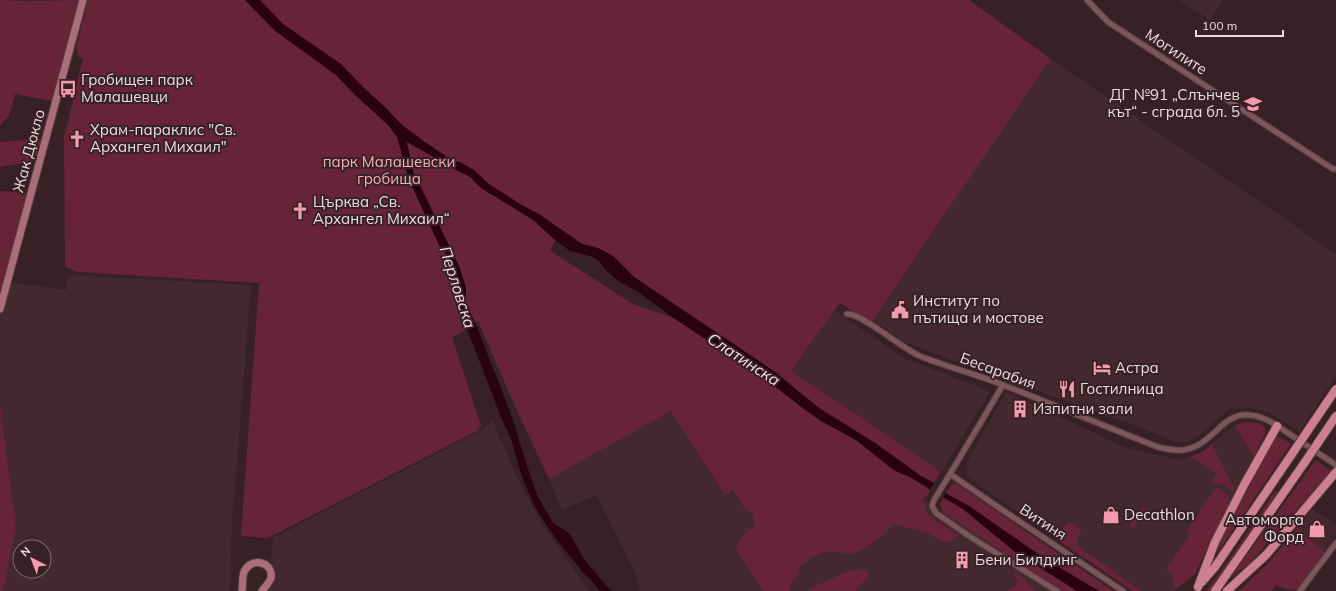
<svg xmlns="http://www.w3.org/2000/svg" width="1336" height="591" font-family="Mulish,sans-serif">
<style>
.built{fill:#44282f;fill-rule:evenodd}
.green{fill:#672439}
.water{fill:#2a010f}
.pier{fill:#372126}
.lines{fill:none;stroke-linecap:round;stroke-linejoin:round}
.street-casing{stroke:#543f44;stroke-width:7}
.secondary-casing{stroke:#543f44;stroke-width:9}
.primary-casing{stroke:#543f44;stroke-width:10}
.street{stroke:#7c555e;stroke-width:5}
.secondary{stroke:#ab6d7c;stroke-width:7}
.primary{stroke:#cf7f93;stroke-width:8}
.primary-bridge-casing{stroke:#543f44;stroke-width:10;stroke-linecap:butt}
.primary-bridge{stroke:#cf7f93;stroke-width:8}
.labels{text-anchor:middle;stroke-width:4;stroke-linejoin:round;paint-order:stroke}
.street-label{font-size:15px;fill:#ebdcdf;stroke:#372126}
.poi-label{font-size:15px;fill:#ebdcdf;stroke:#372126;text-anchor:start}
.park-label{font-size:15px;fill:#f6acbd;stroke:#372126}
.water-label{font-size:16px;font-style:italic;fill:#f6dbe1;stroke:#372126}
</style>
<rect width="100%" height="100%" fill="#372126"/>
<!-- built -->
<g class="built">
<polygon points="1179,0 1223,0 1210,20"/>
<polygon points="1051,59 1336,254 1336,376 1299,432 1269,412 1252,408 1230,409 1196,438 1186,442 1176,442 1137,426 964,365 903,341 873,320"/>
<path d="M68 275 251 285 232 523 230 591H3L16 526 0 405V308L8 282 66 290ZM20 547H44V571H20Z"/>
<polygon points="835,311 906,359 987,390 989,393 941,472 864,419 791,371"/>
<polygon points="1006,392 1120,445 1132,449 1180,460 1190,457 1204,451 1235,425 1247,422 1260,423 1264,426 1266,430 1254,457 1219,522 1182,583 1174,591 1133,591 979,485 967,474 966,464"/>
<polygon points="671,410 725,495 733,490 906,487 1061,591 640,591 636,574 596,495 562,510 549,479"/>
<polygon points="493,421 519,482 543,526 589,591 268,591 269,589 273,538 482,430"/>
<polygon points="1312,509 1336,525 1336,536 1325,552 1297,528"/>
</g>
<!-- green -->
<g class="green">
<polygon points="0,0 26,1 80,0 52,101 15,94 9,116 0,125"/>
<path d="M88 0H969L1051 59 870 324 840 303 791 371 864 419 941 472 934 483 921 476 875 443 819 408 775 372 634 277 613 256 598 248 582 244 563 231 549 250 633 304 672 317 713 344 725 354 758 373 800 406 821 421 856 440 895 471 910 477 930 490 927 496 923 499 926 510 932 518 958 535 954 539 949 542H943L928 533 893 524C883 535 868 550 853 553 845 554 837 551 829 552 817 552 808 560 799 567L798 576 790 585 789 591H764L737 551 739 539 755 525 752 512 746 510 733 490 725 495 671 411 549 479 514 404 478 321 461 333 452 337 481 426 477 431 268 538 241 536 259 283 77 272 65 267 64 137 83 59 79 58 78 53 76 48Z"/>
<polygon points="41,139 35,161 0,167 0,142"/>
<polygon points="0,191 27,193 0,297"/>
<polygon points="0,405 16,526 3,591 0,591"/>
<path d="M1247 422C1255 423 1262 422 1266 430L1254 457 1235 425Z"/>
<polygon points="1277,437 1280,437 1291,444 1216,555 1221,540 1274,439"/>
<path d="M1212 444 1233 487 1234 491H1232C1223 485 1219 479 1209 486L1217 473 1190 457 1204 451Z"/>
<polygon points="1316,460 1329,469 1330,471 1329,473 1250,563 1230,578"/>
<polygon points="952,484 957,484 1113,591 1099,591 1045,559 969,506 947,494 946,493"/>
<path d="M1219 488 1229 496 1228 500H1231L1195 574 1175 590C1173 586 1171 580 1174 575L1173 573 1166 570 1190 535 1186 532 1215 489Z"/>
<polygon points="1275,491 1279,493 1211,591 1206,591 1229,560"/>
<polygon points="943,498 963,509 1014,551 1077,591 1061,591 943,512 940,503"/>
<polygon points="1142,507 1146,510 1133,528 1129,525"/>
<polygon points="1070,522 1082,530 1076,539 1077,543 1080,548 1141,591 1133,591 1059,541 1057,537 1067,523"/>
<path d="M1297 528 1325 552 1299 589C1291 591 1283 589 1276 585L1271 591H1239L1270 561Z"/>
<polygon points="865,569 869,575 855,591 809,591 809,589 849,571"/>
<polygon points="1017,573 1034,590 1033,591 1007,591 1019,582 1014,576"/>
</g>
<!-- water -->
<polygon class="water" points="245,0 260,0 283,24 341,64 363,87 386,108 402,125 425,142 453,161 460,162 474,170 489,184 520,204 539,214 582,244 598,248 613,256 634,277 775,372 819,408 875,443 921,476 934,483 947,494 969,506 1045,559 1099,591 1077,591 1014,551 963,509 910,477 895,471 856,440 821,421 800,406 758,373 725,354 713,344 672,317 637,291 618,281 604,268 598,260 590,256 570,251 556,241 533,220 481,188 470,177 460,172 407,142 413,171 459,266 466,287 466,303 477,327 512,417 529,472 538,497 553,523 569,533 584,559 611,591 600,591 590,579 585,575 556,539 539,514 530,496 521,474 511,439 501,417 469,334 457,308 450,273 452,267 444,250 440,247 409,180 397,137 388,125 353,93 336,75 274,30"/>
<!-- pier -->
<polygon class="pier" points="935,481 947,491 942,500 929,492"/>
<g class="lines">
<!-- street casing -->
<g class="street-casing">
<g id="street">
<polyline points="1087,0 1108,22 1333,169 1336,169"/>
<path d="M847 314C860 312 904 350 920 356 947 367 976 374 1003 385 1055 405 1106 427 1158 447 1166 449 1175 451 1183 450 1222 444 1222 396 1273 423L1336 465"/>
<polyline points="1003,385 950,474 934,500 932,506 936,513 969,536 1057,591"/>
<polyline points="950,474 995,505 1123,591"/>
<polyline points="1300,591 1336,543"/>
</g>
</g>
<!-- secondary casing -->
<g class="secondary-casing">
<g id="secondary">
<polyline points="0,309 83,0"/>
<path d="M242 591C243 585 242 578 244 572 251 556 274 562 271 578 269 583 265 587 262 591"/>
</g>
</g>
<!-- primary casing -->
<g class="primary-casing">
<g id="primary">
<polyline points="1202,582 1215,567 1292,454"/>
<polyline points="1198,587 1215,542 1244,485 1277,426"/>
<polyline points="1215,591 1305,462"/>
<polyline points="1227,591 1266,555 1336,472"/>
</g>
</g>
<!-- street -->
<use href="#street" class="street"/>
<!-- secondary -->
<use href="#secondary" class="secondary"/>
<!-- primary -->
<use href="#primary" class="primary"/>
<!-- primary-bridge casing -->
<g class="primary-bridge-casing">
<g id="primary-bridge">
<polyline points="1292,454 1336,389"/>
<polyline points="1305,462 1336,416"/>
</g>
</g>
<!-- primary-bridge -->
<use href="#primary-bridge" class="primary-bridge"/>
</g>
<!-- icons -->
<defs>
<g id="bus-bare" transform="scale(1.38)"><path d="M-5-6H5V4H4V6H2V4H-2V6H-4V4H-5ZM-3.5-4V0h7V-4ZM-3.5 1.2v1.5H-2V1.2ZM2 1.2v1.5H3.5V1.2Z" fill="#f29ab0" stroke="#372126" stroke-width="2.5" paint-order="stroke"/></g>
<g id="school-bare" transform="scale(1.38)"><path d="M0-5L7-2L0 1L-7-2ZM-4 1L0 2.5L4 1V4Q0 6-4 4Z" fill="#f29ab0" stroke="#372126" stroke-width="2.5" paint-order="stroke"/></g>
<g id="church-bare" transform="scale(1.38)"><path d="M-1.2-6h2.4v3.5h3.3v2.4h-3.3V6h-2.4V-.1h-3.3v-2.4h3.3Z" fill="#f29ab0" stroke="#372126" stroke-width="2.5" paint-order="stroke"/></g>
<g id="civic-bare" transform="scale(1.38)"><path d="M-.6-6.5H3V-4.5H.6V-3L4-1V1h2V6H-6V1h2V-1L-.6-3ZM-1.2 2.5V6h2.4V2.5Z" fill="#f29ab0" stroke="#372126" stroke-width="2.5" paint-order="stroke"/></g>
<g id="hotel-bare" transform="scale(1.38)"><path d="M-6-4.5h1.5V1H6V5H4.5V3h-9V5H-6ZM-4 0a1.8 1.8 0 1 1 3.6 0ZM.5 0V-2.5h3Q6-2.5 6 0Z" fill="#f29ab0" stroke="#372126" stroke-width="2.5" paint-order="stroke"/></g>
<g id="restaurant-bare" transform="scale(1.38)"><path d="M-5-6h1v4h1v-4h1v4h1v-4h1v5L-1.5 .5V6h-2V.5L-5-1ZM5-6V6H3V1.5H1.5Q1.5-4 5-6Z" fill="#f29ab0" stroke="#372126" stroke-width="2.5" paint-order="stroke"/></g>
<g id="building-bare" transform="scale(1.38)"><path d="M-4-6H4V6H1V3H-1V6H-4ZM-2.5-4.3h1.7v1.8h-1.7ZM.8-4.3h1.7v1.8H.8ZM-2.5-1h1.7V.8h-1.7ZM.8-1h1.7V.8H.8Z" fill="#f29ab0" stroke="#372126" stroke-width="2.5" paint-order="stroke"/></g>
<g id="shop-bare" transform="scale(1.38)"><path d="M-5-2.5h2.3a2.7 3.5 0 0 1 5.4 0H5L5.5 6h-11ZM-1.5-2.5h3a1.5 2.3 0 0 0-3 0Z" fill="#f29ab0" stroke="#372126" stroke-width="2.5" paint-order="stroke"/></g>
</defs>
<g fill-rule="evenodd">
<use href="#bus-bare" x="68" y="89"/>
<use href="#school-bare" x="1253" y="104"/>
<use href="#church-bare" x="77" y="139"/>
<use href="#church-bare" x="300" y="211"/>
<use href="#civic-bare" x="900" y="310"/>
<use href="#hotel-bare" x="1102" y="368"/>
<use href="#restaurant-bare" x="1067" y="389"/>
<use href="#building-bare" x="1020" y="409"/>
<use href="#shop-bare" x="1111" y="515"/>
<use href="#shop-bare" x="1317" y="529"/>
<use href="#building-bare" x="962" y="560"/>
</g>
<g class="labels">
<!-- street labels -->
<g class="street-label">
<text transform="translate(1176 52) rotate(33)" y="5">Могилите</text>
<text transform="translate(29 151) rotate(-75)" y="5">Жак Дюкло</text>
<text transform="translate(998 371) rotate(20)" y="5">Бесарабия</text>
<text transform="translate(1043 522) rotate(33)" y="5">Витиня</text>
</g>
<!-- poi labels -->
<g class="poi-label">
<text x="81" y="85">Гробищен парк<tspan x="81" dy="17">Малашевци</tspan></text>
<text x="1240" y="100" text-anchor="end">ДГ №91 „Слънчев<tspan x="1240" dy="17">кът“ - сграда бл. 5</tspan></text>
<text x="90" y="135">Храм-параклис "Св.<tspan x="90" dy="17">Архангел Михаил"</tspan></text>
<text x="313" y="207">Църква „Св.<tspan x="313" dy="17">Архангел Михаил“</tspan></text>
<text x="913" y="306">Институт по<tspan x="913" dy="17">пътища и мостове</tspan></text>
<text x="1115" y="373">Астра</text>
<text x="1080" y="394">Гостилница</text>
<text x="1033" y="414">Изпитни зали</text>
<text x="1124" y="520">Decathlon</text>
<text x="1304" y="525" text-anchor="end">Автоморга<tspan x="1304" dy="17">Форд</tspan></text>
<text x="975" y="565">Бени Билдинг</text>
</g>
<!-- park labels -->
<g class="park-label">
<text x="389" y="167">парк Малашевски<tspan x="389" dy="17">гробища</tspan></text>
</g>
<!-- water labels -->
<g class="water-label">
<text transform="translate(458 287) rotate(72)" y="6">Перловска</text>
<text transform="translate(744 359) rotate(33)" y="6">Слатинска</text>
</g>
</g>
<!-- north arrow -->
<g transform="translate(32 559) rotate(318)"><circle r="19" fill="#372126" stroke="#7f6c70"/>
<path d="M0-3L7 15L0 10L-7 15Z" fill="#f29ab0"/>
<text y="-6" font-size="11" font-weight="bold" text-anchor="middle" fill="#ebdcdf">N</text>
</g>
<!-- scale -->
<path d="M1196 30v6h87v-6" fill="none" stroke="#ebdcdf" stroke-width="2"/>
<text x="1202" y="30" font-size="12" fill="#ebdcdf" stroke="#372126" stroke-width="3" paint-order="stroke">100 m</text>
</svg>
